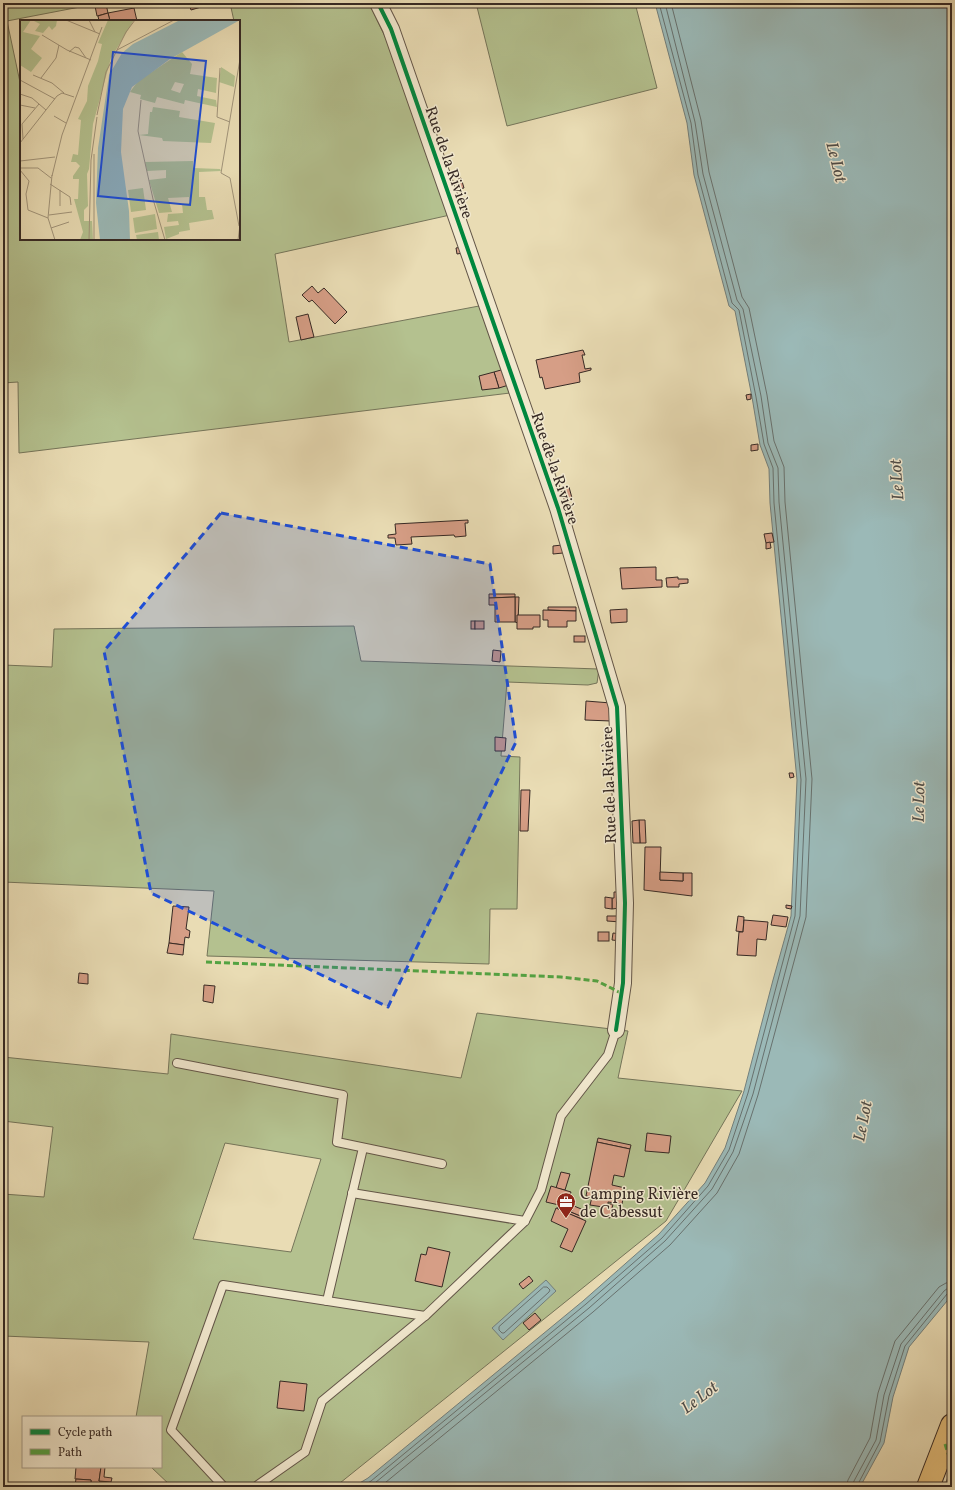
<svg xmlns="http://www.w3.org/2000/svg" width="955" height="1490" font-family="Vollkorn,serif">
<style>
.green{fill:#b4c18f;stroke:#75755a;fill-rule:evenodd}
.water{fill:#9bb9b7;stroke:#737f7c}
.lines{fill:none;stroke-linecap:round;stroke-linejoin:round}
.shore{stroke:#68716e;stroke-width:1}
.building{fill:#d69e86;stroke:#362924}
.lane-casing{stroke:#635648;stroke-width:10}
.street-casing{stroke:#635648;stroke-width:18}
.primary-casing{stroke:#362924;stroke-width:24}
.lane{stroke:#f1e8ce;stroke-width:8}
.street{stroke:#f1e8ce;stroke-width:16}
.primary{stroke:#e4be7a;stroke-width:22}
.quiet{stroke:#53a342;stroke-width:3;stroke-dasharray:6 3;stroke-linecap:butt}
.cycleway-casing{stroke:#f1e8ce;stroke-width:6}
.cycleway{stroke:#00873e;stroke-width:4}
.marked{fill:#1d4ed8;fill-opacity:0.2;stroke:#1d4ed8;stroke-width:3;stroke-dasharray:8 5;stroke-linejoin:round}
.labels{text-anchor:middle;stroke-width:3;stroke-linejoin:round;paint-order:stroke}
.street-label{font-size:16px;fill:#362924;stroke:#f1e8ce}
.poi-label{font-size:16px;fill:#362924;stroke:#f1e8ce;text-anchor:start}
.water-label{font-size:17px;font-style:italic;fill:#4f4d49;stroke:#f1e8ce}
.inset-road{fill:none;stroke:#a1947a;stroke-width:1}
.view{fill:#1d4ed8;fill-opacity:0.15;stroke:#1d4ed8;stroke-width:2}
.inset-edge{fill:none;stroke:#362924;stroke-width:2}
</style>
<rect width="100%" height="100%" fill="#e9dcb4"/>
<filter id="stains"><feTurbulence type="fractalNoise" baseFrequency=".005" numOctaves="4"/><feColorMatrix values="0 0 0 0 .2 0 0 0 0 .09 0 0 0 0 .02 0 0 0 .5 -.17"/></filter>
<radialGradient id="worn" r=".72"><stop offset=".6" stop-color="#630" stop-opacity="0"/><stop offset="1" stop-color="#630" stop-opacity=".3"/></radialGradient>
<!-- green -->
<g class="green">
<polygon points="3,3 84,3 85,6 7,21 21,87 21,239 239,239 239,21 234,21 230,3 369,3 388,43 450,215 275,254 289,342 479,306 510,393 19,453 18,382 3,383"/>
<polygon points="476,3 635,3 657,88 507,126"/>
<polygon points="354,626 361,661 599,669 597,683 588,685 507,682 501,756 520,757 517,909 490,909 489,964 207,956 214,891 3,882 3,665 52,667 54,629"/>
<path d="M477 1013 628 1031 618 1078 742 1091 666 1221 335 1487H172L151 1467H161V1417H136L149 1342 3 1336V1194L44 1197 53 1127 3 1121V1057L168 1074 171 1034 461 1078ZM225 1143 321 1159 291 1252 193 1239Z"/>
<polygon points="952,1467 952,1487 944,1487"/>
</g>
<!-- water -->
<g class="water">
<polygon points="655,3 952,3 952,1295 909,1347 893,1397 884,1443 860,1487 353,1487 368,1478 583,1301 659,1234 705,1183 725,1148 744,1091 773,980 791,916 797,780 770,503 769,469 760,445 752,397 735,311 729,306 694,175 687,123"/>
<polygon points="546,1280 556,1291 503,1340 492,1328"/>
</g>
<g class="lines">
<!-- shore -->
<g class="shore">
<polygon points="544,1287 547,1287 550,1290 549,1292 504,1333 502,1333 499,1330 499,1327"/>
<polyline points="361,1487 371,1481 586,1304 662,1238 708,1186 729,1150 748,1093 795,916 801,780 774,503 773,468 764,444 756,397 739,310 732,303 698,175 691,123 659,3"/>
<polyline points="370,1487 589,1308 665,1241 712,1189 733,1152 753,1094 800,916 806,779 779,502 778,468 768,443 761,396 743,309 737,300 703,174 695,122 665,3"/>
<polyline points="380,1487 593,1312 670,1245 717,1193 739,1154 758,1095 806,917 812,779 785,502 784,467 774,441 767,395 749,308 742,297 709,172 701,120 671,3"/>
<polyline points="846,1487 848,1480 870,1438 878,1393 895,1341 939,1287 946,1283 952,1282"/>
<polyline points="852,1487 854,1481 876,1440 884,1395 901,1344 944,1291 948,1288 952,1288"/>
<polyline points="857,1487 858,1484 880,1442 889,1396 905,1346 947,1294 952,1293"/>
</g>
</g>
<!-- building -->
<g class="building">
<polygon points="95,3 113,3 95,6"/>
<polygon points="188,3 200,3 190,7"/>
<polygon points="200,3 201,7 191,10 190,7"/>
<polygon points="106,4 108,13 97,16 95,6"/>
<polygon points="134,8 137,21 110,21 108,13"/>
<polygon points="108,13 110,21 99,21 98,16"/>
<polygon points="461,178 464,188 458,189 456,180"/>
<polygon points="462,247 463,253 457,254 456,248"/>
<polygon points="312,286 318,293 324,288 347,312 335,324 312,300 309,302 302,295"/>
<polygon points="308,314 314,337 301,340 296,317"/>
<polygon points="583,350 585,355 582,355 585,369 591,368 591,370 579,373 580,382 545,389 542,377 540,378 536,360"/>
<polygon points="508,368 512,384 499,388 494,372"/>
<polygon points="494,372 499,388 482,390 479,376"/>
<polygon points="751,394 751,399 747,400 746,395"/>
<polygon points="552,444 554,452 548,454 546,446"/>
<polygon points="758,444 758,450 751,451 751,445"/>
<polygon points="569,487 572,498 564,500 561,489"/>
<polygon points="468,520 468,523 465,523 466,536 455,537 454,535 411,537 412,544 396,545 395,538 388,538 388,535 396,534 395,524"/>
<polygon points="772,533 774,542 766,543 764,534"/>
<polygon points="770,542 771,548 766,549 766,543"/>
<polygon points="562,545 563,553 553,554 553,546"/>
<polygon points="656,567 656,580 662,580 662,587 622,589 620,568"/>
<polygon points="678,577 678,579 688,579 688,583 679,584 679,587 667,587 666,578"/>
<polygon points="489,594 515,594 515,597 489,598"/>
<polygon points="515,597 519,597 518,623 515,622"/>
<polygon points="515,597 515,622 495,622 495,605 489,605 489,598"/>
<polygon points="548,607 576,607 576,611 548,610"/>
<polygon points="627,609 627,622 611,623 610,610"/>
<polygon points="543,610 576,611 576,621 567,621 567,627 548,627 548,620 543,620"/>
<polygon points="517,615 540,615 540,627 533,627 533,629 517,629"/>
<rect x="471" y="621" width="4" height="8"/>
<rect x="475" y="621" width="9" height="8"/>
<rect x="574" y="636" width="11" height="6"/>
<polygon points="493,650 501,651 500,662 492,661"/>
<polygon points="586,701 611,703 611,721 585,720"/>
<polygon points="495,737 506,738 505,751 495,751"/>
<polygon points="789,773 793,773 794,777 790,778"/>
<polygon points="521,790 530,790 528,831 520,831"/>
<polygon points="639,820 645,820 646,843 640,843"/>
<polygon points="639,820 640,843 633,843 632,821"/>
<polygon points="645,847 661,847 660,880 683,881 683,873 692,873 692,896 644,890"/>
<polygon points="660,872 683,873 683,881 660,880"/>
<polygon points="614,892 621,892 620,908 612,909 612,898 614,898"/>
<polygon points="605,897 612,898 612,909 605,908"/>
<polygon points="786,905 792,906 791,909 786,908"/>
<polygon points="173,906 189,907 186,929 190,931 189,938 185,937 184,945 169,943"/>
<polygon points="773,915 788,917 786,927 771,925"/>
<polygon points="607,916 620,916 621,922 607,921"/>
<polygon points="738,916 744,917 743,932 736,931"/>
<polygon points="744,920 768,922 766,940 757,939 756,956 737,955 739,932 743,932"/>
<rect x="598" y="932" width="11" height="9"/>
<polygon points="613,933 621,934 621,941 612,940"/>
<polygon points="169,943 184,945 183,955 167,953"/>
<polygon points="79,973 88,974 88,984 78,983"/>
<polygon points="204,985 215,986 213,1003 203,1001"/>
<polygon points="647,1133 671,1136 669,1153 645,1151"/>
<polygon points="598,1138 631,1145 630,1149 597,1142"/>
<polygon points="597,1142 630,1149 624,1177 614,1175 612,1185 625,1188 622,1204 608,1202 608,1204 613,1204 610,1218 601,1216 603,1207 590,1205 592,1197 586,1196"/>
<polygon points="561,1172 570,1174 565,1190 556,1188"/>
<polygon points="551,1186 571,1192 564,1212 557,1208 559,1205 546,1202"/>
<polygon points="568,1203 574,1206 571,1212 583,1217 582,1219 564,1212"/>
<polygon points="574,1206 586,1211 583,1217 571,1212"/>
<polygon points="556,1208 586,1221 572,1252 560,1247 568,1229 551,1221"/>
<polygon points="428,1247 450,1252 442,1287 415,1281 421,1254 426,1255"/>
<polygon points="529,1276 533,1281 523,1289 519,1284"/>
<polygon points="535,1313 541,1320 529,1330 523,1323"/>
<polygon points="280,1381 307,1384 304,1411 277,1408"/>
<polygon points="76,1467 101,1467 99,1481 116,1483 115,1487 91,1487 91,1480 75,1479"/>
<polygon points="101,1467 105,1467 104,1477 112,1478 111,1482 99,1481"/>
<polygon points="76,1479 91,1480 91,1486 75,1485"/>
</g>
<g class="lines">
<!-- lane casing -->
<g class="lane-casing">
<g id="lane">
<polyline points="177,1063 343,1095 337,1142 442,1164"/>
<polyline points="352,1193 525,1221"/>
<polyline points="327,1301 363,1148"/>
<polyline points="224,1487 171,1430 223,1285 425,1316"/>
<polyline points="255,1487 305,1452 322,1401 425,1316 525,1221 541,1190 561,1116 608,1055 616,1030"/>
</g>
</g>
<!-- street casing -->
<g class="street-casing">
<polyline id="street" points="378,3 391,29 558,508 617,707 625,903 623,983 616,1030"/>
</g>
<!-- primary casing -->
<g class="primary-casing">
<polyline id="primary" points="928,1487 952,1425"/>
</g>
<!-- lane -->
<use href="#lane" class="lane"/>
<!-- street -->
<use href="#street" class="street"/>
<!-- primary -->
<use href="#primary" class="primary"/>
<!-- quiet -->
<g class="quiet">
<polyline points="206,962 561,977 597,981 621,993"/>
<polyline points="945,1444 952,1466"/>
</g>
<!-- cycleway casing -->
<g class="cycleway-casing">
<polyline id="cycleway" points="378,3 391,29 558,508 617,707 625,903 623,983 616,1030"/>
</g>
<!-- cycleway -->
<use href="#cycleway" class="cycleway"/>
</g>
<!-- marked area -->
<path class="marked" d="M221 513 490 564 516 742 388 1007 151 893 104 651Z"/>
<!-- icons -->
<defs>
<g id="office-pin" transform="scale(1)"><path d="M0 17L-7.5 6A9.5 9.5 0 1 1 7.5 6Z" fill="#8f2418" stroke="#f1e8ce"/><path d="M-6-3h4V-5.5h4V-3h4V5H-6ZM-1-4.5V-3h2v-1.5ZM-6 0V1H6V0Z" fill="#fff"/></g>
</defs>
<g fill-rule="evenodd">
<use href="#office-pin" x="566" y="1202"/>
</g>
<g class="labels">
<!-- street labels -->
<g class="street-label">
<text transform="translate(450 162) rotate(71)" y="6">Rue de la Rivière</text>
<text transform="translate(556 468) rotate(71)" y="6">Rue de la Rivière</text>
<text transform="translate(608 785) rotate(-92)" y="6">Rue de la Rivière</text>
</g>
<!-- poi labels -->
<g class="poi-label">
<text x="580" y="1199">Camping Rivière<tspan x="580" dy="18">de Cabessut</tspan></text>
</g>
<!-- water labels -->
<g class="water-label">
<text transform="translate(837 162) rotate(76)" y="6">Le Lot</text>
<text transform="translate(896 480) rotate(-94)" y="6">Le Lot</text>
<text transform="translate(918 802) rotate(-89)" y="6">Le Lot</text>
<text transform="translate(862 1121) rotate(-79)" y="6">Le Lot</text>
<text transform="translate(699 1397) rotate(-37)" y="6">Le Lot</text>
</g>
</g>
<!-- overview -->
<g transform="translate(20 20)">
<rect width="220" height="220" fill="#e9dcb4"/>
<path d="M0 0H11L3 12 20 16 11 29 22 38 11 52 0 45ZM12 0H37L36 6 32 10 29 6 23 13 15 11 20 4ZM88 0H114L91 38 73 104 69 149 67 154 68 186 64 190V201H72L73 220H60L63 212 54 179H58L59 159H53V156L60 146 56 142H51L53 134 58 135 61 100 58 99 67 81 68 66 78 41 82 24 78 23ZM162 32 172 44 170 54 197 58 196 73 178 69 177 76 196 80 197 87 165 80 164 84 137 77 135 83 120 79 121 75 110 72 118 61ZM155 62 164 64 160 73 151 70ZM201 47 215 56 214 67 199 62ZM133 87 160 91 159 97 195 103 191 123 143 121 142 118 119 115 128 114 130 92H132ZM173 141V148L200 149 201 151 179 152V177H185L187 190H192L194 199 169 203 170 210 159 212V214L146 219 144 207 159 205 158 201 147 202 148 194 163 193 162 184 170 183 169 177 148 178 152 192 139 193 129 160 146 158V150L127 151 125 142ZM123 168 126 190 111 192 108 170ZM135 194 137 209 115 213 113 198ZM138 212 139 220H117L116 215Z" fill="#b4c18f" fill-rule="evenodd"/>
<path d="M160 0H220L150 39 112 67 103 89 101 132 109 191 110 220H80L76 183 78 128 89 55 102 33 113 24Z" fill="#9bb9b7"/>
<path class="inset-road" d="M46 0 80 14M69 0 75 12M22 15 47 30 71 40M97 30 154 0M49 32 55 27 59 28 66 38M200 48 197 97 210 102M13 55 32 63 44 73M21 58 36 38 39 25M0 60 35 79M0 74 12 78 26 90M121 80 118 111 133 179 145 220M0 85 15 88M77 95 86 52 106 12 115 0M34 96 46 103M3 119 2 104 19 84M0 123 37 76 42 73 54 77M0 141 35 137M0 148H18L31 158M0 150 9 161 6 174 8 190 28 198M32 155 28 198 35 220M32 156 42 115 82 7M30 164 50 177 51 185M40 170V186M29 195 52 192M219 206 210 158 201 153 220 39M31 208 49 202M69 220 71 140 77 97M74 220V134M218 220 220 205"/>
<path class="view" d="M93 32 186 41 170 185 78 176Z"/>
<rect width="220" height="220" class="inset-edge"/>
</g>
<!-- margin -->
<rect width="955" height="1490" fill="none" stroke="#e9dcb4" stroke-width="16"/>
<rect x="4" y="4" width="947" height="1482" fill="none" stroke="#362924" stroke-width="2"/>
<rect x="8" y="8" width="939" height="1474" fill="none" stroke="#362924"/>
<!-- legend -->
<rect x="22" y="1416" width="140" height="52" fill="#f1e8ce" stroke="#a69c8a"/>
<rect x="30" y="1429" width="20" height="6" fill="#00873e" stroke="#a69c8a"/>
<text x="58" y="1436" font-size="12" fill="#362924">Cycle path</text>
<rect x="30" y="1449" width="20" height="6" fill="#53a342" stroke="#a69c8a"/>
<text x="58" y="1456" font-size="12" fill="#362924">Path</text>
<rect width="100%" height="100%" filter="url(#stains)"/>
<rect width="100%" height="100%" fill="url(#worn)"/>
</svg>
